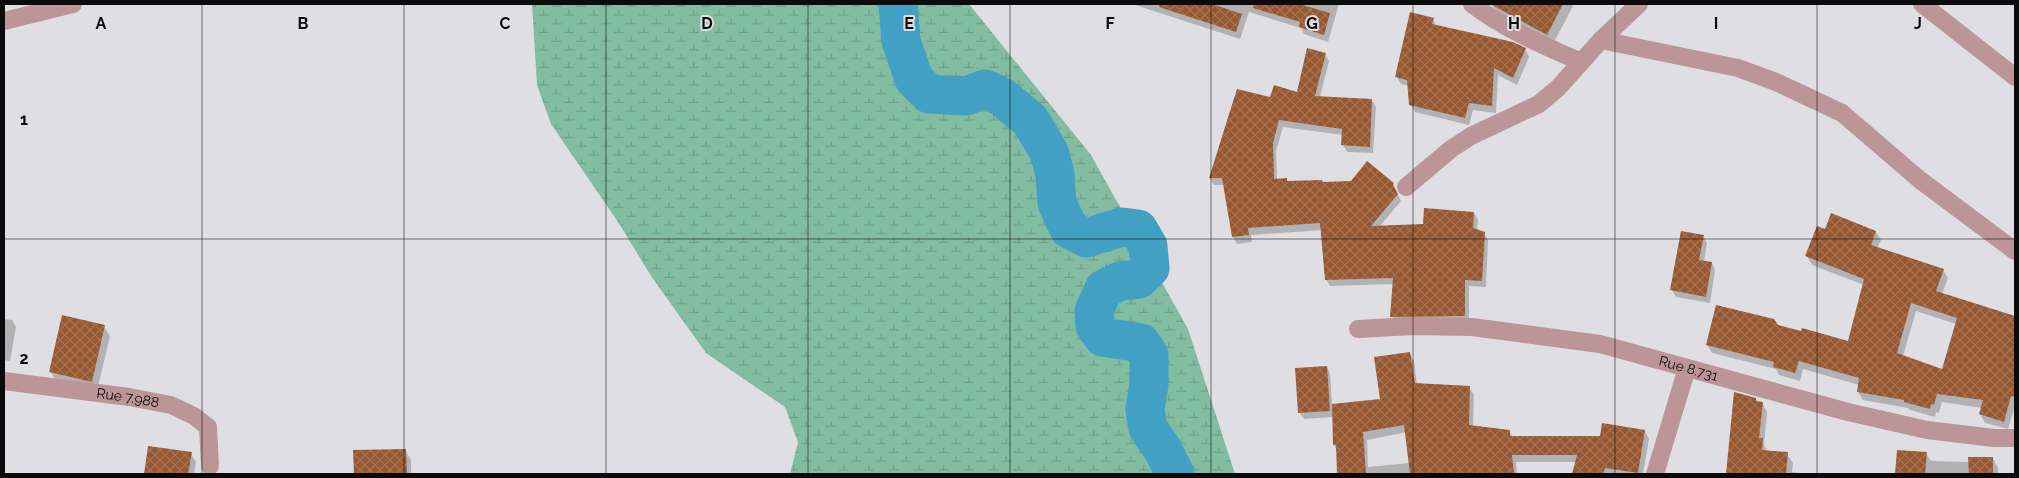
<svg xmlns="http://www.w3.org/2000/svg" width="2019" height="478" font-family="Raleway,sans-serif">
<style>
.wetland{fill:url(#wetland-marsh)}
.shadow{fill:#0003;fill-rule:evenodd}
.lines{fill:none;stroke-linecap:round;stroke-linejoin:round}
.river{stroke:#41a0c3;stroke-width:39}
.building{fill:url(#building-cross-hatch);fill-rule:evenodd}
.street{stroke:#bc9598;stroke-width:18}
.grid{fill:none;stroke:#0b0b0c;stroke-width:1;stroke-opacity:0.55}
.labels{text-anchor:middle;stroke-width:4;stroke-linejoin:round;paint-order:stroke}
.street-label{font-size:14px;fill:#0b0b0c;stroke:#dfdfe3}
.grid-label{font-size:16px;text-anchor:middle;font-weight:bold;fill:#0b0b0c;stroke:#dfdfe3;stroke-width:4;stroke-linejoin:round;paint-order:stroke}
</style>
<defs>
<pattern id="wetland-marsh" width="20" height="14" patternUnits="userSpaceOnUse" patternTransform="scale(1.25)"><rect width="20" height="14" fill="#82bda2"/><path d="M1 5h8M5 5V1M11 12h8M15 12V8" fill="none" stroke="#6fa18a"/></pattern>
<pattern id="building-cross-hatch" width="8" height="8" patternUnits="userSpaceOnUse" patternTransform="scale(1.25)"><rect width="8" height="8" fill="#98572f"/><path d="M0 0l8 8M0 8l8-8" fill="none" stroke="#a17458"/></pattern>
</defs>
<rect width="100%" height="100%" fill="#dfdfe3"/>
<!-- wetland -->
<polygon class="wetland" points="532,4 969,4 1091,155 1188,329 1235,474 790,474 798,442 785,407 706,353 651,276 620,225 551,124 537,85"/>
<!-- shadow -->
<g class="shadow">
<polygon points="1132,4 1339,4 1328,42 1304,34 1301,28 1249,12 1240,39"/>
<polygon points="1492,4 1571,4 1573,6 1553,44 1497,14"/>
<polygon points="1433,19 1437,27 1525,49 1529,57 1517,85 1498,75 1496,113 1473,110 1469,125 1415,112 1410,104 1409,86 1401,84 1396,76"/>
<polygon points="1325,54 1329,61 1320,97 1372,100 1376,107 1373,153 1347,152 1343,145 1343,135 1283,127 1276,151 1277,180 1288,182 1393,184 1401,201 1380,226 1424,225 1474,213 1478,220 1477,230 1484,233 1488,240 1486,287 1469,286 1469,323 1396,323 1392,316 1394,284 1330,286 1326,279 1322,230 1251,235 1252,242 1237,244 1233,237 1225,185 1214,185 1210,178 1230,111 1298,93"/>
<path d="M1826 230 1876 232 1881 240 1877 248 1943 270 1948 278 1942 294 2015 318V406L2008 429 1985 423 1980 414 1982 408 1942 402 1939 413 1936 412 1935 417 1910 410 1908 408 1863 400 1858 392 1859 385 1803 369 1800 381 1779 375 1776 369 1712 353 1707 345 1777 326 1848 343 1864 285 1812 265 1807 256ZM1916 311 1956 324 1943 371 1903 356Z"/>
<polygon points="1703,236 1707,243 1704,262 1712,263 1715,270 1710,303 1676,297 1672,290"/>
<polygon points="4,319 12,320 16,327 10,361 4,360"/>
<polygon points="104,326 110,336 97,391 56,382 51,372"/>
<path d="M1409 353 1414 361 1417 384 1469 387 1474 395 1473 427 1509 431 1513 437H1601L1645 431 1649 439 1643 474H1573L1576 462H1516L1517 474H1339L1337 451 1334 445 1333 417 1304 419 1300 413 1327 367 1330 374 1332 405 1381 400ZM1407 432 1410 463 1368 467 1367 440Z"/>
<polygon points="1755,399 1758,402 1762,403 1767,412 1764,444 1767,452 1787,454 1793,463 1792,472 1807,474 1760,474"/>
<polygon points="149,447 191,454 196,462 194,474 146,474"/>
<polygon points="405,450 411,460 411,474 355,474 354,451"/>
<polygon points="1898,451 1926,454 1931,461 1969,462 1993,459 1998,468 1998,474 1896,474"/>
</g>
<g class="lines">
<!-- river -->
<polyline class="river" points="898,4 901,41 914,79 929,94 966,96 985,89 1002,97 1030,120 1049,152 1055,174 1057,203 1069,229 1086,238 1122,227 1138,229 1148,246 1150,268 1139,279 1120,281 1104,289 1094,311 1095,326 1103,337 1141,343 1149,355 1149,384 1145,410 1148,428 1163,450 1175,474"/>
</g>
<!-- building -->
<g class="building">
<polygon points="1160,4 1212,4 1242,14 1236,32 1159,7"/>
<polygon points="1254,4 1299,4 1330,13 1324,35 1299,27 1300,22 1253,8"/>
<polygon points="1490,4 1563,4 1547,35"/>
<polygon points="1410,12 1434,18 1432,24 1513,42 1526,48 1513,78 1494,68 1492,106 1469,103 1465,118 1409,105 1407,80 1395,77"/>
<polygon points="1307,48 1326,53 1315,96 1372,99 1370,147 1341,145 1342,129 1279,120 1273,143 1274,179 1287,178 1287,181 1322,180 1323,182 1351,181 1367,161 1394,183 1393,185 1398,194 1371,226 1423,224 1424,208 1474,212 1473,228 1485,232 1482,281 1465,280 1465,316 1390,317 1393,278 1325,280 1320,223 1248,228 1249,235 1232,237 1222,178 1209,178 1237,89 1270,97 1274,85 1297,92"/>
<path d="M1831 213 1876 231 1871 245 1944 269 1936 291 2015 316V397L2011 396 2004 422 1979 414 1983 400 1937 394 1934 405 1931 404 1930 409 1904 402V400L1857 392 1859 378 1799 361 1795 373 1773 367 1774 362 1706 345 1716 305 1774 319 1778 325 1801 331 1802 328 1848 341 1864 279 1805 256 1817 226 1825 229ZM1911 303 1957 318 1942 369 1897 353Z"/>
<polygon points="1681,231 1704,235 1699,260 1712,262 1706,297 1670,290"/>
<polygon points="62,315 105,325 92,382 49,372"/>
<polygon points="1410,352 1415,383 1470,386 1469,425 1510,430 1510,436 1600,436 1602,423 1645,430 1638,473 1605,468 1603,474 1572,474 1577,455 1512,455 1514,474 1410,474 1404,425 1363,432 1366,474 1337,474 1336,445 1333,445 1332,404 1380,399 1374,357"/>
<polygon points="1327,366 1330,411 1298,413 1295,368"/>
<polygon points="1734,392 1756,398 1756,401 1763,402 1759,438 1763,438 1762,450 1788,452 1786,474 1726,474"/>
<polygon points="148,446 192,452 188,474 144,474"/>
<polygon points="406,449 407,474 354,474 353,450"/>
<polygon points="1897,450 1927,452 1925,474 1895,474"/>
<polygon points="1968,457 1993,457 1993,474 1969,474"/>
</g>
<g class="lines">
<!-- street -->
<g class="street">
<path d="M1472 4C1506 30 1543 45 1581 62"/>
<polyline points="1922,4 2015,77"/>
<polyline points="4,21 73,4"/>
<polyline points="1601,40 1738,68 1776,82 1842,113 1920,180 2015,251"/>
<polyline points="1406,187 1451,149 1471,136 1539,104 1558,88 1601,40 1639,4"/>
<path id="s1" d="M1358 329 1413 326 1472 327 1600 344 1848 412 1927 430 1994 438H2015"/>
<path id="s2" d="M4 381 129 397 171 405 194 416 208 427 210 466"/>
<polyline points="1655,474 1687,368"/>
</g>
</g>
<!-- grid -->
<path class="grid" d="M202 4V474M404 4V474M606 4V474M808 4V474M1010 4V474M1211 4V474M1413 4V474M1615 4V474M1817 4V474M4 239H2015"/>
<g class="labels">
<!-- street labels -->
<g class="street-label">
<text dy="5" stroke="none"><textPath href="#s1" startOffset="335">Rue 8.731</textPath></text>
<text dy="5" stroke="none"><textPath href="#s2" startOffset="125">Rue 7.988</textPath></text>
</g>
</g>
<g class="grid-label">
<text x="101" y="29">A</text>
<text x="303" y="29">B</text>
<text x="505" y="29">C</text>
<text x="707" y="29">D</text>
<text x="909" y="29">E</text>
<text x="1110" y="29">F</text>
<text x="1312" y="29">G</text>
<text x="1514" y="29">H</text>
<text x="1716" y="29">I</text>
<text x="1918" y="29">J</text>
<text x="24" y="125">1</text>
<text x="24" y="364">2</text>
</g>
<!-- border -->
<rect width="2019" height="478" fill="none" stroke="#0b0b0c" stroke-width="10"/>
</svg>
